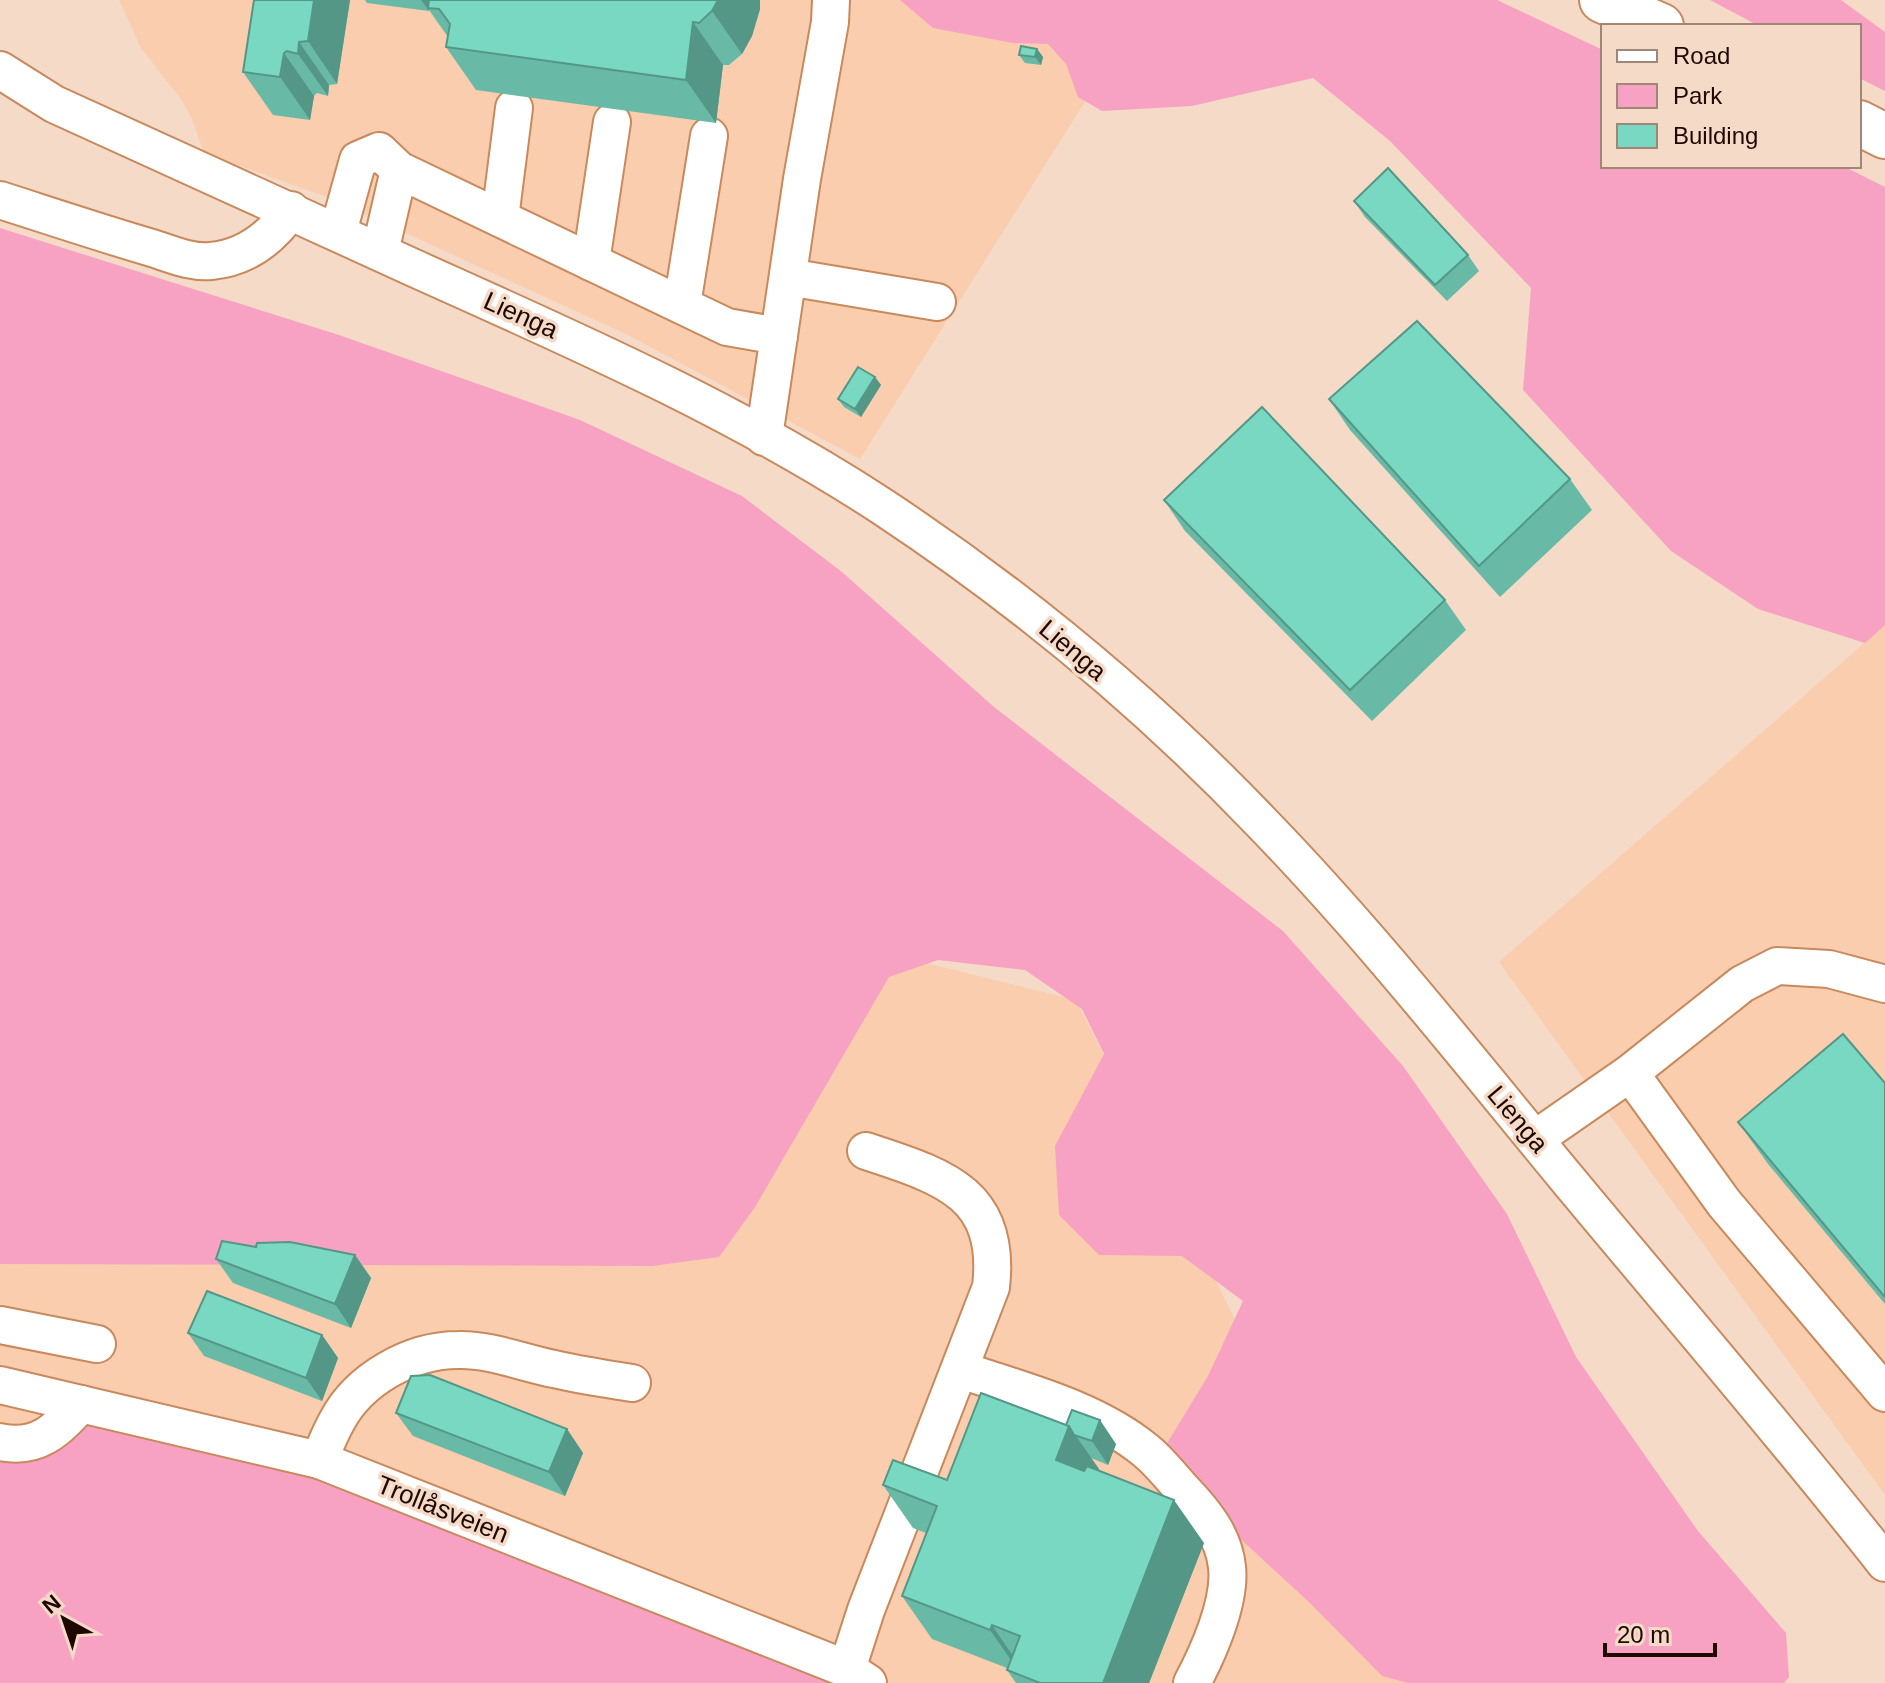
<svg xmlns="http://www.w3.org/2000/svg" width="1885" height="1683" font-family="Arial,sans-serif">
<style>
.built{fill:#f9cdae}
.green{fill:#f7a2c2}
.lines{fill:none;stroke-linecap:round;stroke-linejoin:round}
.minor-casing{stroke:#c8895c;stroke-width:40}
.major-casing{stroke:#c8895c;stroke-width:48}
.minor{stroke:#fff;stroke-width:36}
.major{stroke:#fff;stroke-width:44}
.wall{fill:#68baa6}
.shaded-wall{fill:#559787}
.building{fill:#79d8c1;stroke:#559787;stroke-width:2}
.labels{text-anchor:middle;stroke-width:7;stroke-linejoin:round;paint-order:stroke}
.street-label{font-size:26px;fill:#1e0800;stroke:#f5dac7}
</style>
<rect width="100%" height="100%" fill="#f5dac7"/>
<!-- built -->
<g class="built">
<polygon points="119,0 1149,0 860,459 628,335 327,197 204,153 192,119 181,99 141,48"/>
<polygon points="1885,625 1885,1495 1499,962"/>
<polygon points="898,956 1076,1000 1282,1414 1468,1683 845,1683 90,1422 0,1460 0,1239"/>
</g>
<!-- green -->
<g class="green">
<polygon points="900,0 1497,0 1603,50 1603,166 1843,166 1885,187 1885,625 1865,643 1758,609 1671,551 1523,390 1531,288 1390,141 1313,78 1192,106 1102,111 1078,97 1066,64 1048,44 1013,43 933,28"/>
<polygon points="1710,0 1841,0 1885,32 1885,91 1859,78 1859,26 1759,26"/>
<polygon points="0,228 339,335 580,420 742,496 842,572 994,707 1283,931 1403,1066 1507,1214 1576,1357 1698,1531 1786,1633 1789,1677 1784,1683 1408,1683 1382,1676 1310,1603 1222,1522 1166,1445 1208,1376 1243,1301 1182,1256 1099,1255 1059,1215 1055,1146 1104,1054 1082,1009 1025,970 938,960 889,977 755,1207 719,1257 652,1266 0,1264"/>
<polygon points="90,1422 358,1471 845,1683 0,1683 0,1461"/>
</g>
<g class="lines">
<!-- minor casing -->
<g class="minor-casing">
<g id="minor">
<path d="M0 70 54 104C174 159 294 213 414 268 574 340 735 410 883 507 1019 597 1147 703 1260 821 1368 932 1465 1055 1564 1175 1671 1304 1781 1431 1885 1563"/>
<path d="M0 200C50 216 101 233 152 248 171 254 191 263 211 261 246 258 272 237 291 210"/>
<polyline points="500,218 514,108"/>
<polyline points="338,232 358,160 379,151 399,170 727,327 779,336"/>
<polyline points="380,252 399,170"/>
<polyline points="591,262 612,122"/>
<polyline points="788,277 937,302"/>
<polyline points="682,305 709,136"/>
<polyline points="764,437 802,179 830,22 831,0"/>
<polyline points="1630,1073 1724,1203 1885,1393"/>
<polyline points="1535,1139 1630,1073 1742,984 1777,966 1829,969 1885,984"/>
<polyline points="0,1325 97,1344"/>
<path d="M961 1370C1023 1391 1093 1408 1145 1450 1159 1461 1171 1477 1183 1490 1204 1512 1224 1536 1227 1567 1231 1602 1208 1653 1192 1683"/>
<polyline points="0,1385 319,1460 847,1669 868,1683"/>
<path d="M0 1442C38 1450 57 1430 81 1404"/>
<path d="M319 1460C325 1447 330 1433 337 1421 359 1379 411 1350 458 1350 490 1349 523 1363 554 1369 580 1375 606 1379 632 1383"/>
<path d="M847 1669 866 1610 991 1287C1002 1192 941 1176 866 1151"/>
</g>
</g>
<!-- major casing -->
<g class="major-casing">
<g id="major">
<polyline points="1602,0 1661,26"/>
<polyline points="1859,123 1885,136"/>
</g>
</g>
<!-- minor -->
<use href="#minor" class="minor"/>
<!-- major -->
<use href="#major" class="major"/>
</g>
<!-- wall -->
<g class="wall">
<polygon points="350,0 337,84 329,85 328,96 317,93 314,96 310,120 273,115 243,72"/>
<polygon points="365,0 760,0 760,9 752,36 742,54 729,65 723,65 716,123 476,90 446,47 448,37 429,10 429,11 367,3"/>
<polygon points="1037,49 1043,57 1041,65 1025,63 1019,55"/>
<polygon points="1354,201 1468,255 1479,271 1447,301 1365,217"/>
<polygon points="875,377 881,385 861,417 844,407 838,399"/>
<polygon points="1329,399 1570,479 1592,510 1500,597 1350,430"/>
<polygon points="1164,500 1445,600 1466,630 1372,721 1185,531"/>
<polygon points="1885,1083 1885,1304 1768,1164 1738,1122"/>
<polygon points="256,1247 355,1255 371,1278 351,1328 233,1283 216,1259"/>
<polygon points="188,1333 322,1335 338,1358 322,1401 204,1356"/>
<polygon points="981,1393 1116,1444 1108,1465 1091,1458 1099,1469 1098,1470 1204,1543 1149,1683 1016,1683 1007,1670 1007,1668 932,1639 902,1596 926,1533 913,1528 883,1485 947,1480"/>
<polygon points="396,1413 567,1429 583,1453 565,1496 413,1436"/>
</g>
<!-- shaded-wall -->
<g class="shaded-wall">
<polygon points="314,0 350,0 337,84 308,41"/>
<polygon points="421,0 431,0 428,8 429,11"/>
<polygon points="718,0 760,0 760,9 752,36 742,54 712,11"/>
<polygon points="693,22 723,65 716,123 686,80"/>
<polygon points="299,42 329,85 328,96 298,54"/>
<polygon points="1037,49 1043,57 1041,65 1035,57"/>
<polygon points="284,53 314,96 310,120 280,77"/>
<polygon points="875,377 881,385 861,417 855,409"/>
<polygon points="355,1255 371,1278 351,1328 335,1304"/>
<polygon points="322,1335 338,1358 322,1401 306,1378"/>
<polygon points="1100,1420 1116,1444 1108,1465 1092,1441"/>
<polygon points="1069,1426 1099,1469 1086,1503 1056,1460"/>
<polygon points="567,1429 583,1453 565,1496 549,1472"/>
<polygon points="1174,1500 1204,1543 1149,1683 1103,1683"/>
<polygon points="992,1625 1021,1668 1020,1673 990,1630"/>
</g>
<!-- building -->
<g class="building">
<polygon points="254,0 314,0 308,41 299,42 298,54 287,51 284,53 280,77 243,72"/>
<polygon points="429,0 718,0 712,11 699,23 693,22 686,80 446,47 450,24 439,9 428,8"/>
<polygon points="1021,46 1037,49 1035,57 1019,55"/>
<polygon points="1388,168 1468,255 1435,285 1354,201"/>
<polygon points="1417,321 1570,479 1479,566 1329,399"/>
<polygon points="858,367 875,377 855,409 838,399"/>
<polygon points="1262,407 1445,600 1350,690 1164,500"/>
<polygon points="1843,1034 1885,1083 1885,1297 1738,1122"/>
<polygon points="222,1241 256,1247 257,1243 290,1242 355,1255 335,1304 216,1259"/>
<polygon points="207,1291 322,1335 306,1378 188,1333"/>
<polygon points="430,1375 567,1429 549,1472 396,1413 411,1376"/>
<polygon points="981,1393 1069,1426 1056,1460 1084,1471 1087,1466 1174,1500 1103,1683 1040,1683 1007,1670 1020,1636 992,1625 990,1630 902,1596 937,1506 883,1485 893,1460 947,1480"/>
<polygon points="1072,1410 1100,1420 1092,1441 1074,1435 1069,1426 1066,1425"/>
</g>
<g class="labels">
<!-- street labels -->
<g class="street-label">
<text transform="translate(521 315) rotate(24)" y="9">Lienga</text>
<text transform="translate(1073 650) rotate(40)" y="9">Lienga</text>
<text transform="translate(1518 1119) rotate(50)" y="9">Lienga</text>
<text transform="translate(443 1509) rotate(22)" y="9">Trollåsveien</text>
</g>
</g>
<!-- legend -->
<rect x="1601" y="24" width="260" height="144" fill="#f5dac7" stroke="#9f8677" stroke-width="2"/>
<rect x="1617" y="50" width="40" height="12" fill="#ffffff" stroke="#9f8677" stroke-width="2"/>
<text x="1673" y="64" font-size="24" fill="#1e0800">Road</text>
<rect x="1617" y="84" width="40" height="24" fill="#f7a2c2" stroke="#9f8677" stroke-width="2"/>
<text x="1673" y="104" font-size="24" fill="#1e0800">Park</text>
<rect x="1617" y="124" width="40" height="24" fill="#79d8c1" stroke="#9f8677" stroke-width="2"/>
<text x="1673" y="144" font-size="24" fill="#1e0800">Building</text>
<!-- north arrow -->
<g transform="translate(64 1619) rotate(320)" stroke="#f5dac7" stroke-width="6" paint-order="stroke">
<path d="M0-6L14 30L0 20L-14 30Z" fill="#1e0800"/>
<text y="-12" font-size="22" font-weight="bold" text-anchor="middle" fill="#1e0800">N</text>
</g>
<!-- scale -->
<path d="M1605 1643v12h110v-12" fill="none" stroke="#1e0800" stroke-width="4"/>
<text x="1617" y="1643" font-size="24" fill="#1e0800" stroke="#f5dac7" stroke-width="6" paint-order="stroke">20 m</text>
</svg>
